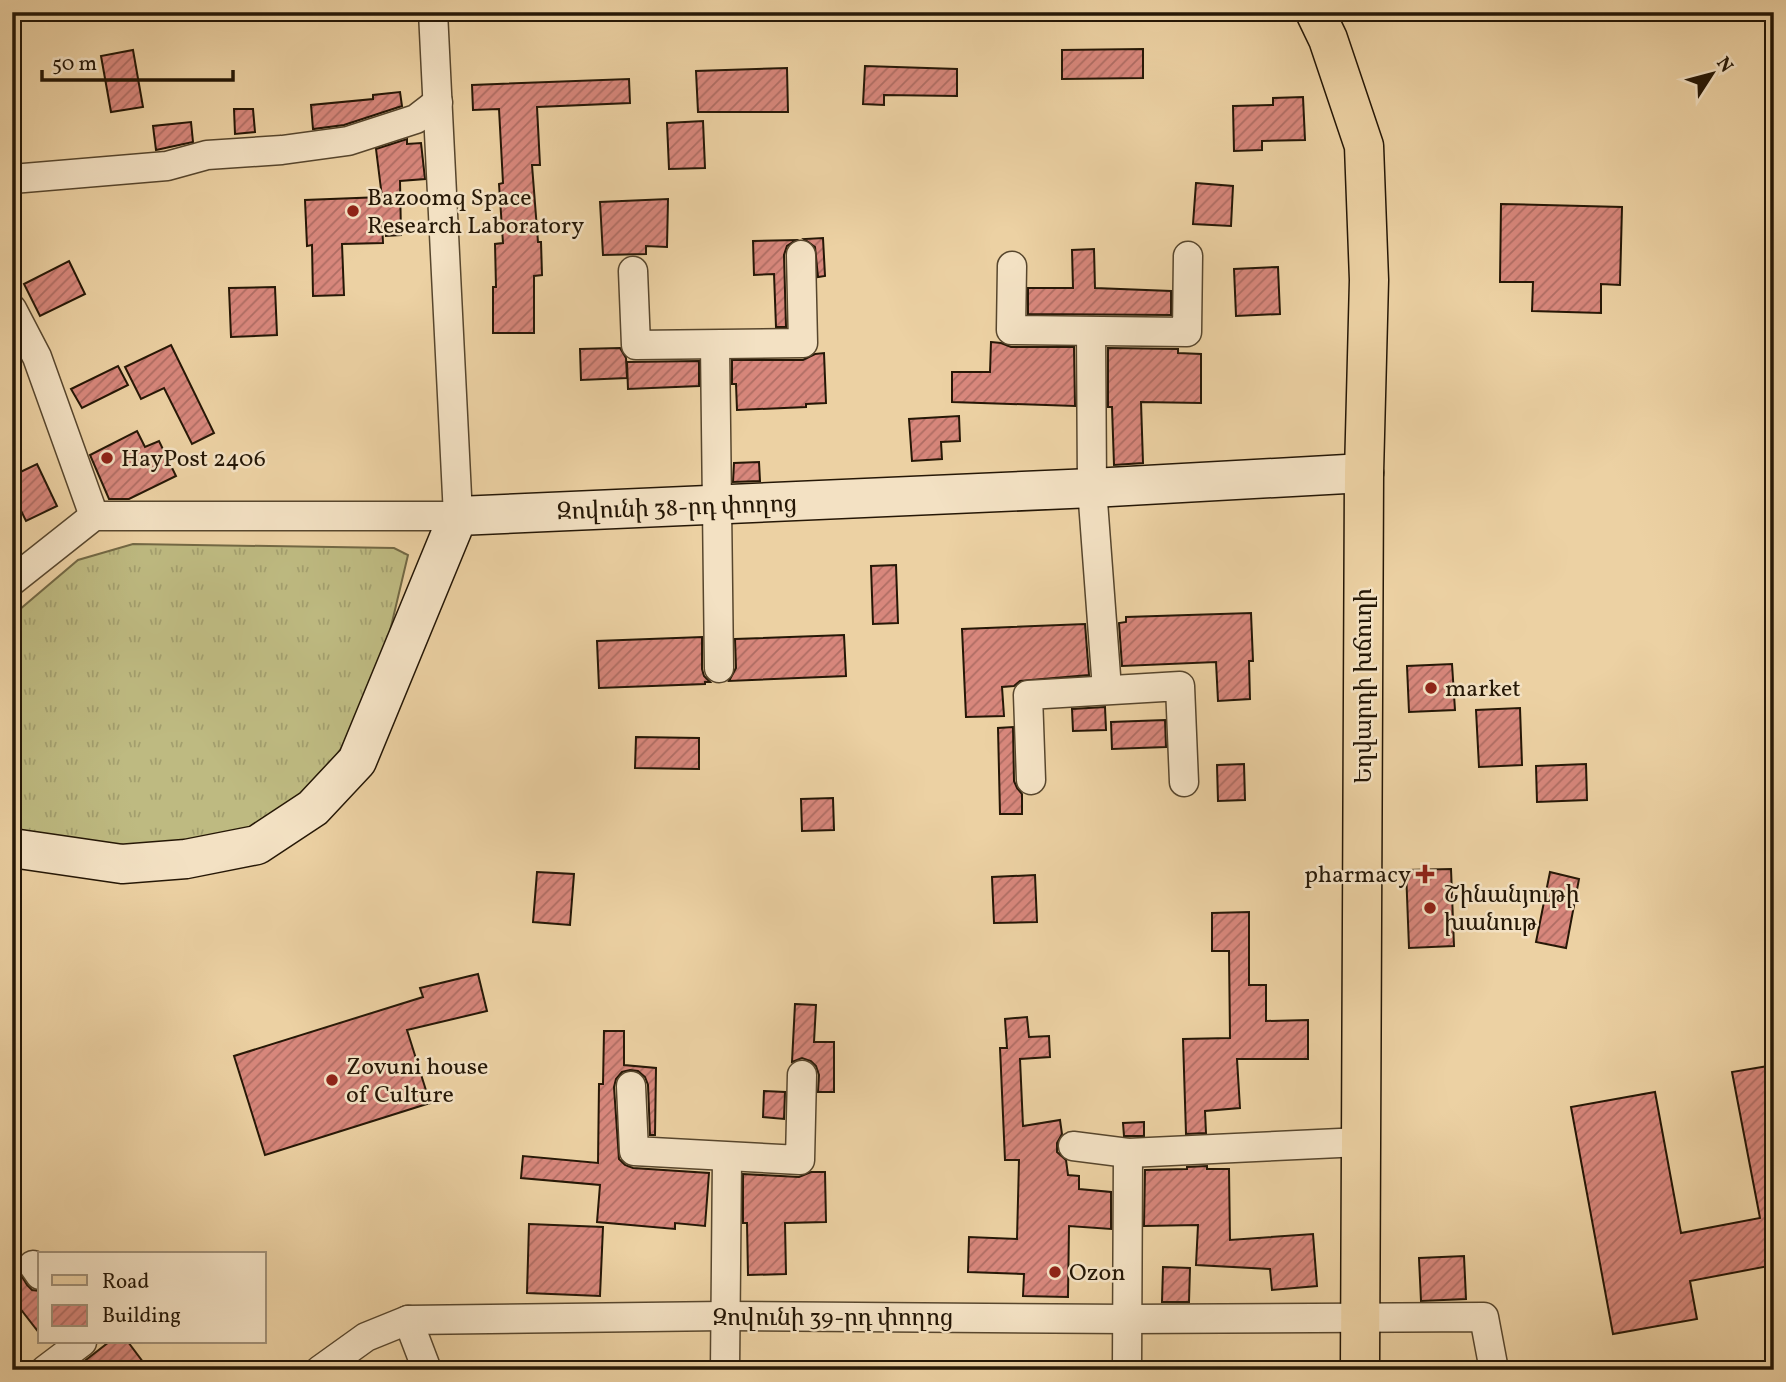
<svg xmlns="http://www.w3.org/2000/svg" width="1786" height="1382" font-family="Vollkorn,'Noto Serif Armenian',serif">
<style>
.grass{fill:url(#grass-tufts);stroke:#726844;stroke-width:2}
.building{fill:url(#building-hatch);stroke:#251706;stroke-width:2}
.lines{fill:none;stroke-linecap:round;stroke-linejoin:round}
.street-casing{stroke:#57462d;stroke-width:31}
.secondary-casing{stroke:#251706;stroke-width:41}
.primary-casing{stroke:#251706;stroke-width:41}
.street{stroke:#f3e1c3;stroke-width:28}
.secondary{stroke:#f3e1c3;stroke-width:38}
.primary{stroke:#ecd1a3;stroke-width:38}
.poi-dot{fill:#8f2418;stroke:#f3e1c3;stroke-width:2.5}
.labels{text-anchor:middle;stroke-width:5;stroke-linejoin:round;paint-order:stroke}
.poi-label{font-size:24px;fill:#251706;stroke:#f3e1c3;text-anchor:start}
.street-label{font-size:24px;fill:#251706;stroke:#f3e1c3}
</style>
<defs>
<pattern id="grass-tufts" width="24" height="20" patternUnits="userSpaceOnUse" patternTransform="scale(1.75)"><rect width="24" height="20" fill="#beba81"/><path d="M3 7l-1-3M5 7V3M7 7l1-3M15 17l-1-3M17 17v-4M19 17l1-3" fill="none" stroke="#a39f6e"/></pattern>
<pattern id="building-hatch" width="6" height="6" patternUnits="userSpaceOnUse" patternTransform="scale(1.75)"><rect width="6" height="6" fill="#d8877c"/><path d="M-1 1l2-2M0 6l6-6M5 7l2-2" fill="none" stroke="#af6d64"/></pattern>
</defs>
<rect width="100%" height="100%" fill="#ecd1a3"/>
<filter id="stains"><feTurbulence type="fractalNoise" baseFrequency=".00286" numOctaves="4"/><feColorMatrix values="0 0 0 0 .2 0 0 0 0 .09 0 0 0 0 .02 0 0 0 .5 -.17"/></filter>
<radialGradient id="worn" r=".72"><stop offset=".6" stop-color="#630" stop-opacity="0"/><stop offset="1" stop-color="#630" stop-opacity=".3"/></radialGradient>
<!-- grass -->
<polygon class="grass" points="133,544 394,548 408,555 385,652 342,747 318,782 269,818 239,833 141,850 12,832 12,616 78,560"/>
<!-- building -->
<g class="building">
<polygon points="1143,49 1143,78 1062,79 1062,50"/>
<polygon points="133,50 143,107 111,112 101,56"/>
<polygon points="865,66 957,69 957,96 884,95 884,105 863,104"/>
<polygon points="787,68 788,112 698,112 696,71"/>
<polygon points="629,79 630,103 537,107 540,165 532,165 538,242 541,242 542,275 534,276 534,333 493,333 493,287 496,287 495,244 503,243 499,184 503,183 499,109 473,110 472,85"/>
<polygon points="400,92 402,106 344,125 313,129 311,105 373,99 373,95"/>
<polygon points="1303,97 1305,140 1262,141 1262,150 1234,151 1233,106 1273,105 1273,98"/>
<polygon points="234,109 253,109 255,132 235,134"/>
<polygon points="703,121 705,168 669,169 667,123"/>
<polygon points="191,122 193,142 156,150 153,126"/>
<polygon points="407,139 407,144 421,143 425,179 400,181 401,235 386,236 385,222 382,223 383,243 342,244 344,295 313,296 312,245 307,246 305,200 382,197 376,149"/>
<polygon points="1196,183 1233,186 1231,226 1193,224"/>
<polygon points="668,199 667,247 646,246 646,254 603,255 600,202"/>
<polygon points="1501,204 1622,207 1620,285 1601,284 1601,313 1532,311 1533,282 1500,282"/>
<polygon points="823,238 825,276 818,277 815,247 804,239"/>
<polygon points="796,240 787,246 784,255 786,327 776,327 774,274 754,275 753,241"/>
<polygon points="1094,249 1095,288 1171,291 1171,315 1028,314 1028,288 1073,288 1072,250"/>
<polygon points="69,261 85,294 40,316 24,284"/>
<polygon points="1278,267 1280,314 1236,316 1234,269"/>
<polygon points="275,287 277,335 231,337 229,288"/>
<polygon points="991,342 1001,343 1011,347 1074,347 1075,406 952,402 952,372 990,372"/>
<polygon points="171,345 214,433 192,444 164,388 141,399 125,367"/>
<polygon points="620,348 626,358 627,378 581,380 580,349"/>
<polygon points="1108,348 1178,349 1178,353 1201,354 1201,403 1141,402 1143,463 1114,465 1112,407 1108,407"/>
<polygon points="824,353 826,403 806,404 806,407 737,410 736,384 732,384 732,360 803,360 815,354"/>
<polygon points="699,361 699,386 628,389 627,362"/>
<polygon points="118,366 128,385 82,408 71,389"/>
<polygon points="959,416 960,441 941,442 942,459 912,461 909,419"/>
<polygon points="137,431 145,447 159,441 176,476 129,499 109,499 90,455"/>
<polygon points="759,462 760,481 733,482 734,463"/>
<polygon points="37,464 57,506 26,521 12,492 12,476"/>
<polygon points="896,565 898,623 873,624 871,566"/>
<polygon points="1251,613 1253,661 1249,661 1250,699 1218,701 1216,662 1122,666 1119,623 1126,622 1126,617"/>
<polygon points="1085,624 1089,675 1020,681 1014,686 1002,687 1004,716 966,717 962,629"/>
<polygon points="844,635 846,676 729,681 736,668 735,639"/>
<polygon points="702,637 702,669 704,676 710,682 705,682 705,684 599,688 597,641"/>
<polygon points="1452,664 1455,710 1409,712 1407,666"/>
<polygon points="1105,707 1106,730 1073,731 1072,709"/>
<polygon points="1520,708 1522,765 1479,767 1476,710"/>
<polygon points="1165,720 1166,747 1112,749 1111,722"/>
<polygon points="1013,727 1014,781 1017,788 1022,794 1022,814 1000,814 998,728"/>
<polygon points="636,737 699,738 699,769 635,768"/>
<polygon points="1244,764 1245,800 1218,801 1217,765"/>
<polygon points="1586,764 1587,800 1537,802 1536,766"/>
<polygon points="833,798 834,830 802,831 801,799"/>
<polygon points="1451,869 1454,946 1409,948 1406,870"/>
<polygon points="537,872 574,874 570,925 533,922"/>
<polygon points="1550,872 1579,879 1566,948 1536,942"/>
<polygon points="1035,875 1037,922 994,923 992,877"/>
<polygon points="1249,912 1249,985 1266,985 1266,1021 1308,1020 1308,1059 1237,1059 1240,1108 1205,1111 1206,1133 1186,1134 1183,1039 1230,1038 1229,951 1212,951 1212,913"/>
<polygon points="478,974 487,1011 407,1030 430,1103 265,1155 234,1056 423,997 420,988"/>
<polygon points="795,1004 816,1005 814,1042 834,1042 834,1092 818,1092 819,1075 816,1066 811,1061 802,1058 792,1062"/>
<polygon points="1027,1017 1029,1037 1049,1036 1050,1057 1020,1059 1023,1126 1060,1120 1062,1134 1057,1143 1057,1152 1066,1160 1068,1175 1079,1176 1079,1189 1111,1192 1111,1229 1069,1226 1068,1297 1023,1296 1024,1274 968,1272 969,1237 1017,1239 1019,1160 1005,1160 1000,1048 1007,1048 1005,1019"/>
<polygon points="604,1031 624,1031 624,1065 656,1068 655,1135 650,1135 648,1085 645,1077 638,1071 630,1070 622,1072 616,1079 614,1087 619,1159 625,1165 633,1168 709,1173 705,1226 675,1223 675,1229 597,1222 600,1185 521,1178 523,1156 598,1163 599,1084 603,1084"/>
<polygon points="1774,1065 1774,1265 1690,1281 1697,1319 1613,1334 1571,1107 1655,1092 1681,1233 1760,1218 1732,1072"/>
<polygon points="764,1091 785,1092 784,1119 763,1117"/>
<polygon points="1144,1122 1144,1136 1124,1136 1123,1123"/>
<polygon points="1207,1166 1207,1169 1229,1169 1230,1240 1313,1234 1317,1286 1272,1290 1270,1269 1196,1265 1198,1225 1144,1226 1145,1170 1187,1169 1187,1167"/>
<polygon points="811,1172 825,1172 826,1222 785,1223 786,1274 748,1275 747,1223 743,1223 743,1174 799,1177"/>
<polygon points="529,1224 603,1227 600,1296 527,1293"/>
<polygon points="1464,1256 1466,1299 1421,1301 1419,1258"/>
<polygon points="1163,1267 1190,1268 1189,1302 1162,1302"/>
<polygon points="17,1268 27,1285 32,1290 40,1291 40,1334 12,1298 12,1272"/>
<polygon points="109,1342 128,1342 149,1370 73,1370"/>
</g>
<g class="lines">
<!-- street casing -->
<g class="street-casing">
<g id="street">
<polyline points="12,179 167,166 207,155 282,150 348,141 416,119 438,102"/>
<polyline points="1012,266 1011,330 1187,332 1188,256"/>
<polyline points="633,271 636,345 803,343 801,255"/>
<polyline points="12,309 37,357 94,516"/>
<polyline points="1091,331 1092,488 1107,689"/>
<polyline points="715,345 719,668"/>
<polyline points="12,581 94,516 458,516 433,12"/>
<polyline points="1031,780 1028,695 1180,686 1184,782"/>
<polyline points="631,1086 634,1151 800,1160 802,1075"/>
<polyline points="1073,1146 1128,1153 1361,1142"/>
<polyline points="33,1265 40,1275"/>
<polyline points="408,1320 427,1370"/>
<polyline points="45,1370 82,1342"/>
<polyline points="320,1370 366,1337 408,1320 724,1316 1127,1319 1484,1317 1494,1370"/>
<polyline points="725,1370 727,1158"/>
<polyline points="1127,1370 1128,1153"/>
</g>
</g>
<!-- secondary casing -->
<g class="secondary-casing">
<polyline id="secondary" points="12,848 122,864 186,859 257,845 313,808 357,761 458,516 1092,488 1364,473"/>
</g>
<!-- primary casing -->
<g class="primary-casing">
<polyline id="primary" points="1315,12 1328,39 1364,146 1369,280 1364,473 1360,1370"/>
</g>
<!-- street -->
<use href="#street" class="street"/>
<!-- secondary -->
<use href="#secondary" class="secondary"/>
<!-- primary -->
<use href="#primary" class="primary"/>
</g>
<!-- markers -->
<g class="poi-dot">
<circle cx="353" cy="211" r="7"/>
<circle cx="107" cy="458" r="7"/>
<circle cx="1431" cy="688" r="7"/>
<path d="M1421.5 863.5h7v7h7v7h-7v7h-7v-7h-7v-7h7z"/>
<circle cx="1430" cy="908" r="7"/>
<circle cx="332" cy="1080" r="7"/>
<circle cx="1055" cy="1272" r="7"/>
</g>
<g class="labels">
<!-- poi labels -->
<g class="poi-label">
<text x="367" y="205">Bazoomq Space<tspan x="367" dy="28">Research Laboratory</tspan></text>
<text x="121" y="466">HayPost 2406</text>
<text x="1445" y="696">market</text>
<text x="1411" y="882" text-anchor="end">pharmacy</text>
<text x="1444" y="902">Շինանյութի<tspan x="1444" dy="28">խանութ</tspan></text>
<text x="346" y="1074">Zovuni house<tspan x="346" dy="28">of Culture</tspan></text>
<text x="1069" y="1280">Ozon</text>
</g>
<!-- street labels -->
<g class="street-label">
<text transform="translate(677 507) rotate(-2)" y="8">Զովունի 38-րդ փողոց</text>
<text transform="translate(1363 686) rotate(-90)" y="8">Եղվարդի խճուղի</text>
<text x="833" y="1325">Զովունի 39-րդ փողոց</text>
</g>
</g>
<!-- margin -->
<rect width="1786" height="1382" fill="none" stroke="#ecd1a3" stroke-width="42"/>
<rect x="14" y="14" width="1758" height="1354" fill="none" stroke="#251706" stroke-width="3.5"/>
<rect x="21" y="21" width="1744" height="1340" fill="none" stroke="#251706" stroke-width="2"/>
<!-- legend -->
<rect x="38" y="1252" width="228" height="91" fill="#f3e1c3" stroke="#a19077" stroke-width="2"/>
<rect x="52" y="1275" width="35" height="10" fill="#ecd1a3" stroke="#a19077" stroke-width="2"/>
<text x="102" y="1288" font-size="21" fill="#251706">Road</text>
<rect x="52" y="1305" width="35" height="21" fill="url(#building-hatch)" stroke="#a19077" stroke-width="2"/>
<text x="102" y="1322" font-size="21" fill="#251706">Building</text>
<!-- north arrow -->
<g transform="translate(1712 74) rotate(54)" stroke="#f3e1c3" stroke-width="5" paint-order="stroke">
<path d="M0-5L12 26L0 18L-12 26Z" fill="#251706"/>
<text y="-10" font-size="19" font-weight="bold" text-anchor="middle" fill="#251706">N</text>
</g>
<!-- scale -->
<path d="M42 70v10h191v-10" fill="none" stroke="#251706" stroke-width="3.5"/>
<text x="52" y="70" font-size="21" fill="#251706" stroke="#f3e1c3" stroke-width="5" paint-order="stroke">50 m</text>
<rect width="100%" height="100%" filter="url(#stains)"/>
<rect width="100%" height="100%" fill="url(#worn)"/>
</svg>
